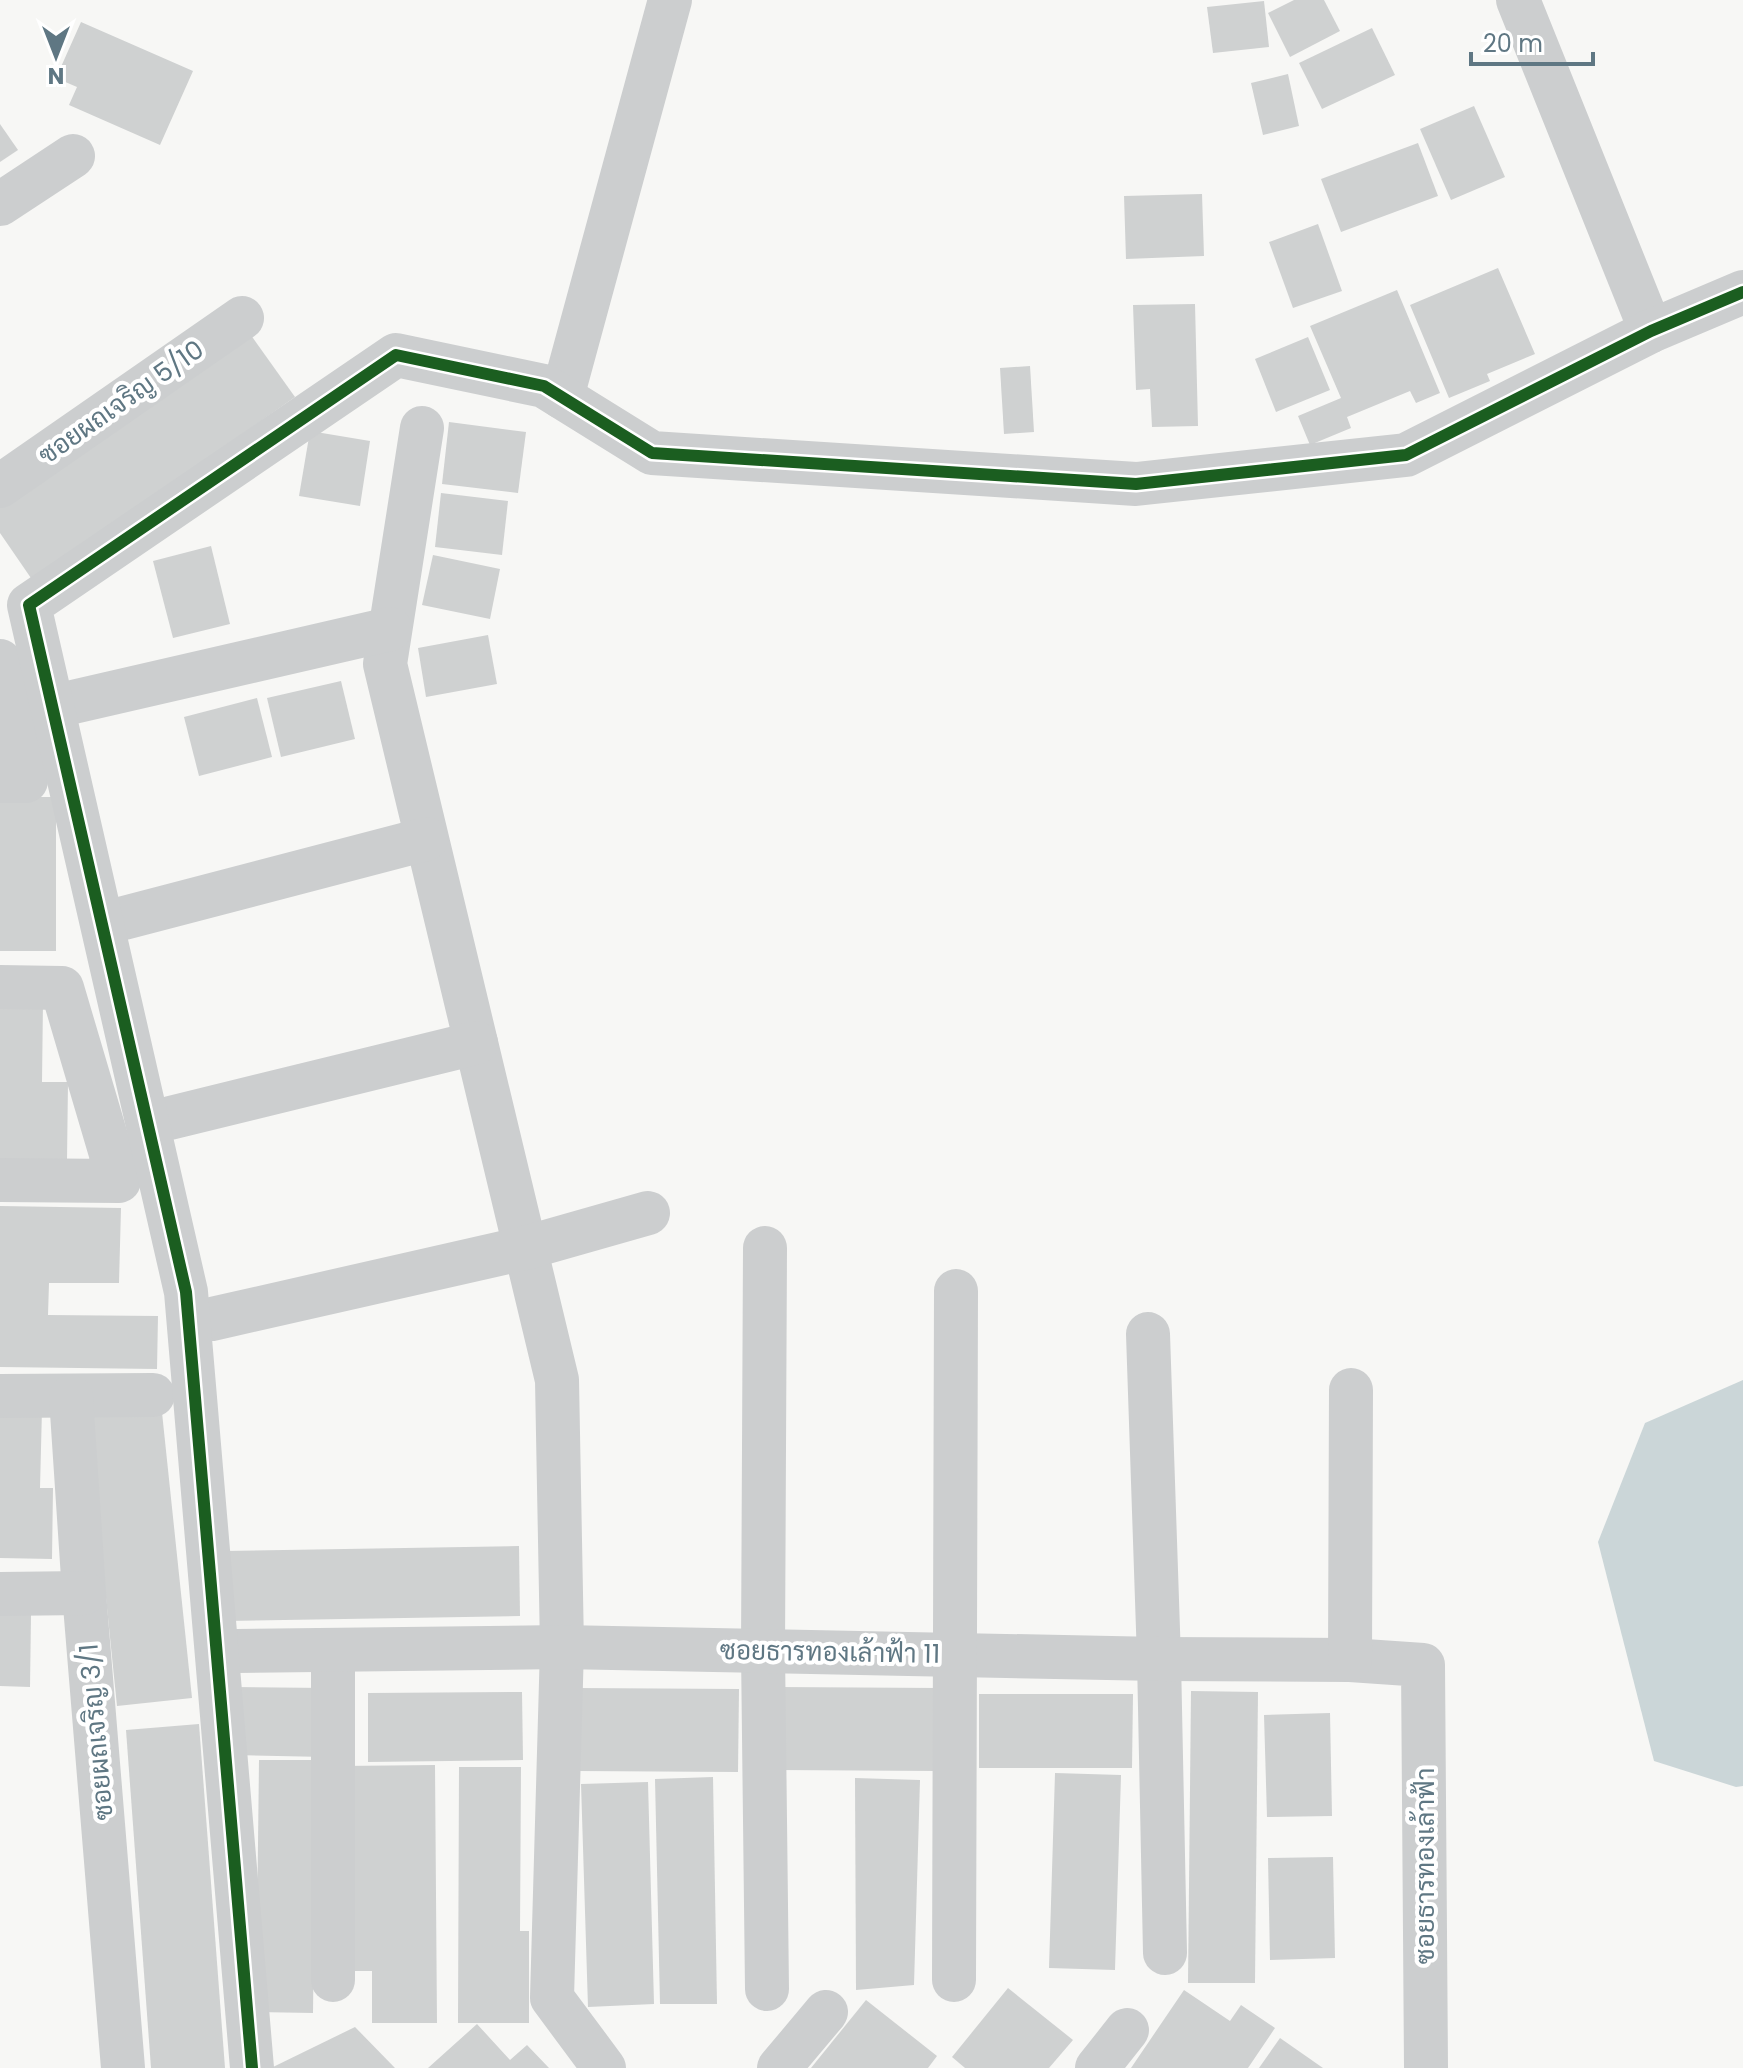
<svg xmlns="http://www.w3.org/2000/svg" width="1743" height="2068" font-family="Poppins,Sarabun,sans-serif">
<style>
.water{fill:#cbd6d8}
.building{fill:#cfd1d1}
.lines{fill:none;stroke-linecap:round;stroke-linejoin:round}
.minor{stroke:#cccecf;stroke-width:44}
.cycleway-casing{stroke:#fff;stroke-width:17}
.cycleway{stroke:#1b5e20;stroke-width:12}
.labels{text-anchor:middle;stroke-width:8;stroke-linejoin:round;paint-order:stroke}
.street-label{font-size:26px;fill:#5f7783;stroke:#fff}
</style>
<rect width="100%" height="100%" fill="#f7f7f5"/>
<!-- water -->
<polygon class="water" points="1743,1380 1743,1786 1736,1787 1654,1761 1598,1542 1645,1423"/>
<!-- building -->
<g class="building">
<polygon points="1294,0 1324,0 1340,31 1290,57 1268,13"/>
<polygon points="1264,1 1269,47 1213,53 1207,7"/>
<polygon points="81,22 193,71 160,145 69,105 77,87 56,78"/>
<polygon points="1372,28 1395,75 1322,109 1299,63"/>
<polygon points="1288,74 1299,126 1263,135 1251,83"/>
<polygon points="1474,106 1505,177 1451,200 1420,129"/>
<polygon points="0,124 18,150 0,162"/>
<polygon points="1418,143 1438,196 1341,232 1321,179"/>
<polygon points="1202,194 1204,256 1126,259 1124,196"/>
<polygon points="1318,224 1342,291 1293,308 1269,242"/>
<polygon points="1498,268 1535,354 1487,374 1490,381 1449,398 1410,305"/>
<polygon points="1397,290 1440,393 1416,403 1410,391 1347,417 1351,428 1310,445 1298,416 1341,398 1310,326"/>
<polygon points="1195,304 1198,426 1152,427 1150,389 1136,390 1133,305"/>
<polygon points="248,331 295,397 33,581 0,533 0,505"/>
<polygon points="1308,337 1330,390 1276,412 1255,359"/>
<polygon points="1030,366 1034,432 1004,434 1000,368"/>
<polygon points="449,422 526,432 518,493 442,484"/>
<polygon points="310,431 370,441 360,506 299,496"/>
<polygon points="441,493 508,501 502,555 435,547"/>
<polygon points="211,546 230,624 173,638 153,561"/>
<polygon points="433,555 500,569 490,619 422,605"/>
<polygon points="488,635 497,684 426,697 418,648"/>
<polygon points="341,681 355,739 281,757 267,698"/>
<polygon points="257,698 272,757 199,776 184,717"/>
<rect x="0" y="797" width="56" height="154"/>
<polygon points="0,1001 43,1001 42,1082 68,1082 67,1160 0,1159"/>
<polygon points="0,1206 121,1208 119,1283 49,1283 48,1315 158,1316 157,1369 0,1367"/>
<polygon points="161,1403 192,1698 117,1706 87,1411"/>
<polygon points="0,1409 42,1409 40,1488 53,1488 52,1559 0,1558"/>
<polygon points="519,1546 520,1616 226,1621 225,1551"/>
<polygon points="0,1613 31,1614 30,1687 0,1686"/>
<polygon points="234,1687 326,1688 325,1757 234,1755"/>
<polygon points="777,1687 939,1688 938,1771 777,1770"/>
<polygon points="577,1688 739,1689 738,1772 577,1771"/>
<polygon points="1191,1691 1258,1692 1255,1983 1188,1983"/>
<polygon points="522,1692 523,1760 368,1762 368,1693"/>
<polygon points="979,1694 1133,1694 1132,1768 979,1768"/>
<polygon points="1330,1713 1332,1816 1267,1817 1264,1715"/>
<polygon points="199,1724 225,2068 151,2068 126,1730"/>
<polygon points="259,1760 316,1760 313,2013 256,2012"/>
<polygon points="435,1765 437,2023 372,2023 372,1971 347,1971 341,1766"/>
<polygon points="459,1767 521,1767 520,1931 529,1931 529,2023 458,2023"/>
<polygon points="1055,1773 1121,1775 1115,1970 1049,1968"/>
<polygon points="713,1777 717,2004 660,2004 655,1779"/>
<polygon points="855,1778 920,1780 914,1985 856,1990"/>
<polygon points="648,1782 654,2004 588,2007 581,1784"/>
<polygon points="1333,1857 1335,1958 1270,1960 1268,1858"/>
<polygon points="1008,1988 1073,2040 1049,2068 965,2068 952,2057"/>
<polygon points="1184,1990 1230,2021 1241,2005 1275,2028 1248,2068 1131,2068"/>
<polygon points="866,2000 937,2056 928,2068 811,2068"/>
<polygon points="477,2024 510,2060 527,2045 549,2068 428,2068"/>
<polygon points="355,2027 395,2068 271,2068"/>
<polygon points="1280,2038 1323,2068 1259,2068"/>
</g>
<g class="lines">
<!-- minor -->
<g class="minor">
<polyline points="1518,0 1651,331"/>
<polyline points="0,204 73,156"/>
<polyline points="562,397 670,0"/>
<polyline points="422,428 385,664 557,1380 562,1647 552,1998 604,2068"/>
<polyline points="0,486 242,318"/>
<polyline points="0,661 26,781 0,781"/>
<polyline points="73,702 390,629"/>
<polyline points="124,918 426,839"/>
<polyline points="0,987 62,988 119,1181 0,1180"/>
<polyline points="170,1118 476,1043"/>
<polyline points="765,1248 763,1651 767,1989"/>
<polyline points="212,1319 525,1248 648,1213"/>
<polyline points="1148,1334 1159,1659 1165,1953"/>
<polyline points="0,1396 153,1395"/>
<polyline points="71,1397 84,1593 123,2068"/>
<polyline points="0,1594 84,1593"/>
<polyline points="333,1650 333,1980"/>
<polyline points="237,1651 562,1647 1159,1659 1350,1660 1423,1665 1426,2068"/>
<polyline points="1350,1660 1351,1390"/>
<polyline points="954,1980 956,1291"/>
<polyline points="252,2068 186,1292 29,605 396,355 544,386 652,453 1136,484 1406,455 1651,331 1743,292"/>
<polyline points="779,2068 826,2012"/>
<polyline points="1097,2068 1127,2030"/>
</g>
<!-- cycleway casing -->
<g class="cycleway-casing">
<polyline id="cycleway" points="252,2068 186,1292 29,605 396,355 544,386 652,453 1136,484 1406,455 1651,331 1743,292"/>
</g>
<!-- cycleway -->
<use href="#cycleway" class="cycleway"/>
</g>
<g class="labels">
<!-- street labels -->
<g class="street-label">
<text transform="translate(121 402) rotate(-35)" y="9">ซอยผถเจริญ 5/10</text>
<text transform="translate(830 1652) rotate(1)" y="9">ซอยธารทองเล้าฟ้า 11</text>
<text transform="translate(96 1732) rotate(-95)" y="9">ซอยผถเจริญ 3/1</text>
<text transform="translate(1425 1866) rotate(-90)" y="9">ซอยธารทองเล้าฟ้า</text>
</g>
</g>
<!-- north arrow -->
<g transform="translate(56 56) rotate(180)" stroke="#ffffff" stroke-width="6" paint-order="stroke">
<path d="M0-6L14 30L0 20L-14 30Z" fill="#5f7783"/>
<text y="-12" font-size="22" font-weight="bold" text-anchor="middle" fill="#5f7783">N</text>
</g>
<!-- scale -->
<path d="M1471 52v12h122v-12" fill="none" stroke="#5f7783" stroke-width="4"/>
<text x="1483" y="52" font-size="24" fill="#5f7783" stroke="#ffffff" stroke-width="6" paint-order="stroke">20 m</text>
</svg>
